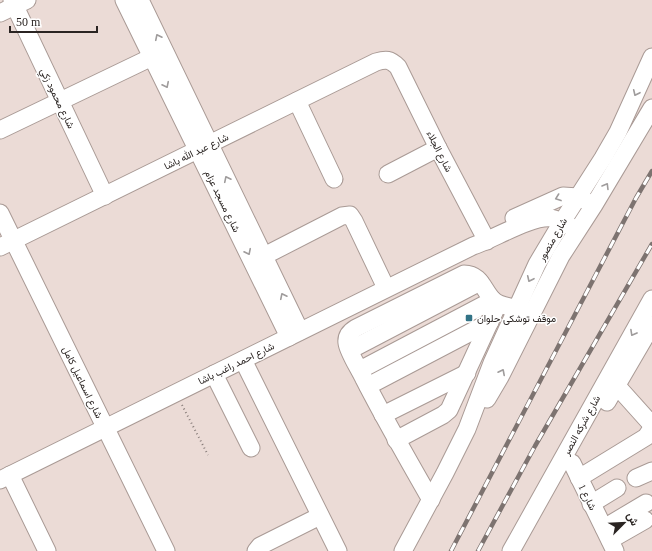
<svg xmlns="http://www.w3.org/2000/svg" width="652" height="551" font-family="'Times New Roman',Vazirmatn,serif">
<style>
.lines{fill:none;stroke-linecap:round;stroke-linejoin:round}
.minor-casing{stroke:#a99a95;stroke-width:19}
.path{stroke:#887d7a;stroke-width:2;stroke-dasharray:1 3;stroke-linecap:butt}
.minor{stroke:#fff;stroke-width:17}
.rail-casing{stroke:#7d7370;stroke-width:4.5}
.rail{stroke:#fff;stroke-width:3;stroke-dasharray:9;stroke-linecap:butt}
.oneway{stroke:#9f9c9c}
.poi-dot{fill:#327386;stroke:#fff;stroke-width:1.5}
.labels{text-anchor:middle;stroke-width:3;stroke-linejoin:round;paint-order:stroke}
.street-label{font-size:10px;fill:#2a2422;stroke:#fff}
.poi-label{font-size:10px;fill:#2a2422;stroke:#fff;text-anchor:start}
</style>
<rect width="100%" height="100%" fill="#ebdbd6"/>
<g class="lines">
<!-- minor casing -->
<g class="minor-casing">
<g id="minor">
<polyline points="12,0 105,196"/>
<polyline points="124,0 289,337"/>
<polyline points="140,0 300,331"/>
<polyline points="0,13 27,0"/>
<polyline points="297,101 334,179"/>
<polyline points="0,130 152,57"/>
<polyline points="388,174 438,148"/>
<polyline points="0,213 166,551"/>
<polyline points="514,218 563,196 578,197 586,201"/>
<path d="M0 247 376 62C386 59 390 59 398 67L438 148 487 241"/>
<polyline points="264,256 342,216 350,215 354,221 386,288"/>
<polyline points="350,350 480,282"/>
<polyline points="243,360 338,551"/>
<polyline points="360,370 493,300"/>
<polyline points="214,374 251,448"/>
<polyline points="368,386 490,322"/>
<polyline points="617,386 652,425"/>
<polyline points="487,399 500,377 561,256 594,205 652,108"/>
<polyline points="607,402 652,325"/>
<polyline points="383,415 467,373"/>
<polyline points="396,440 443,415 449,410 498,304"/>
<polyline points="572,463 615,551"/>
<polyline points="10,475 47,551"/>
<polyline points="579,478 646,437 652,428"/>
<polyline points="636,478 652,471"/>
<path d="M0 480 473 246C494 239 531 216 551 218 561 220 569 226 577 230"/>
<path d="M431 500C408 460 385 420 364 379 360 370 348 352 347 343 346 336 351 331 356 328L464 274C481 274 483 290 493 300 499 306 509 306 516 309"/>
<polyline points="591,504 617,488"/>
<polyline points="604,528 646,503"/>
<polyline points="610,540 645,520"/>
<polyline points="256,551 260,546 320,516"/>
<polyline points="403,551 445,473 467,429 492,363 537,264 562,222 603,158 618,132 652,57"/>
<polyline points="511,551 652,299"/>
</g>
</g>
<!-- path -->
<polyline class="path" points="182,405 208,455"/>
<!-- minor -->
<use href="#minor" class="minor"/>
<!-- rail casing -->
<g class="rail-casing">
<g id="rail">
<polyline points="451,551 636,198 652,171"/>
<polyline points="478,551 535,446 652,244"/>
</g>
</g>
<!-- rail -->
<use href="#rail" class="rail"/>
</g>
<!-- one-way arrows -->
<defs><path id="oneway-chevron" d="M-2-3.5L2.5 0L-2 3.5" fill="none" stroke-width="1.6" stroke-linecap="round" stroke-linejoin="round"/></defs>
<g class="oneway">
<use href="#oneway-chevron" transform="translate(158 37) rotate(-116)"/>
<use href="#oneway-chevron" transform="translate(166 85) rotate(64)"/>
<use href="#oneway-chevron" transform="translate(636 93) rotate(115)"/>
<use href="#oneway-chevron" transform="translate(227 179) rotate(-116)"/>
<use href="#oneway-chevron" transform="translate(606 186) rotate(-59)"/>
<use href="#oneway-chevron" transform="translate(558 198) rotate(160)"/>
<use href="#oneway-chevron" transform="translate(248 252) rotate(64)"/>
<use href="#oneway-chevron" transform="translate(530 279) rotate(115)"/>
<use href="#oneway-chevron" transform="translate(283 296) rotate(-116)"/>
<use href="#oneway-chevron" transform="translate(633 333) rotate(119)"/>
<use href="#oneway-chevron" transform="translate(502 372) rotate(-63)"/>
</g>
<!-- markers -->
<rect class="poi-dot" x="465" y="314" width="8" height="8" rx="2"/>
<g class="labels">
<!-- street labels -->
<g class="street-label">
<text transform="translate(58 98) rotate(64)" y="4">شارع محمود زكي</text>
<text transform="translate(196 151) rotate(-26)" y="4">شارع عبد الله باشا</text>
<text transform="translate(440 151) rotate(63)" y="4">شارع الجلاء</text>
<text transform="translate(223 201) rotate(64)" y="4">شارع مسجد عزام</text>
<text transform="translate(552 239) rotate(-60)" y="4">شارع منصور</text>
<text transform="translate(236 363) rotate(-26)" y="4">شارع احمد راغب باشا</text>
<text transform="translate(83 382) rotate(64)" y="4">شارع اسماعيل كامل</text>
<text transform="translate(581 425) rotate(-61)" y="4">شارع شركه النصر</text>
<text transform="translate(588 497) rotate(64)" y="4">شارع 1</text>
</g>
<!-- poi labels -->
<g class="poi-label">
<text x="477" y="322">موقف توشكى حلوان</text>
</g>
</g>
<!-- north arrow -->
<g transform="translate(624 523) rotate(66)" stroke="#ffffff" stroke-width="3" paint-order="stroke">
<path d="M0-3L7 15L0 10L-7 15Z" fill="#2a2422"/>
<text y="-6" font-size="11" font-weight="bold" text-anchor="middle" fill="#2a2422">ش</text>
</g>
<!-- scale -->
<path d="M10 26v6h87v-6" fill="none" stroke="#2a2422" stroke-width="2"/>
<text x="16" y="26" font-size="12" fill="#2a2422" stroke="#ffffff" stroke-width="3" paint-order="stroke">50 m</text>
</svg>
